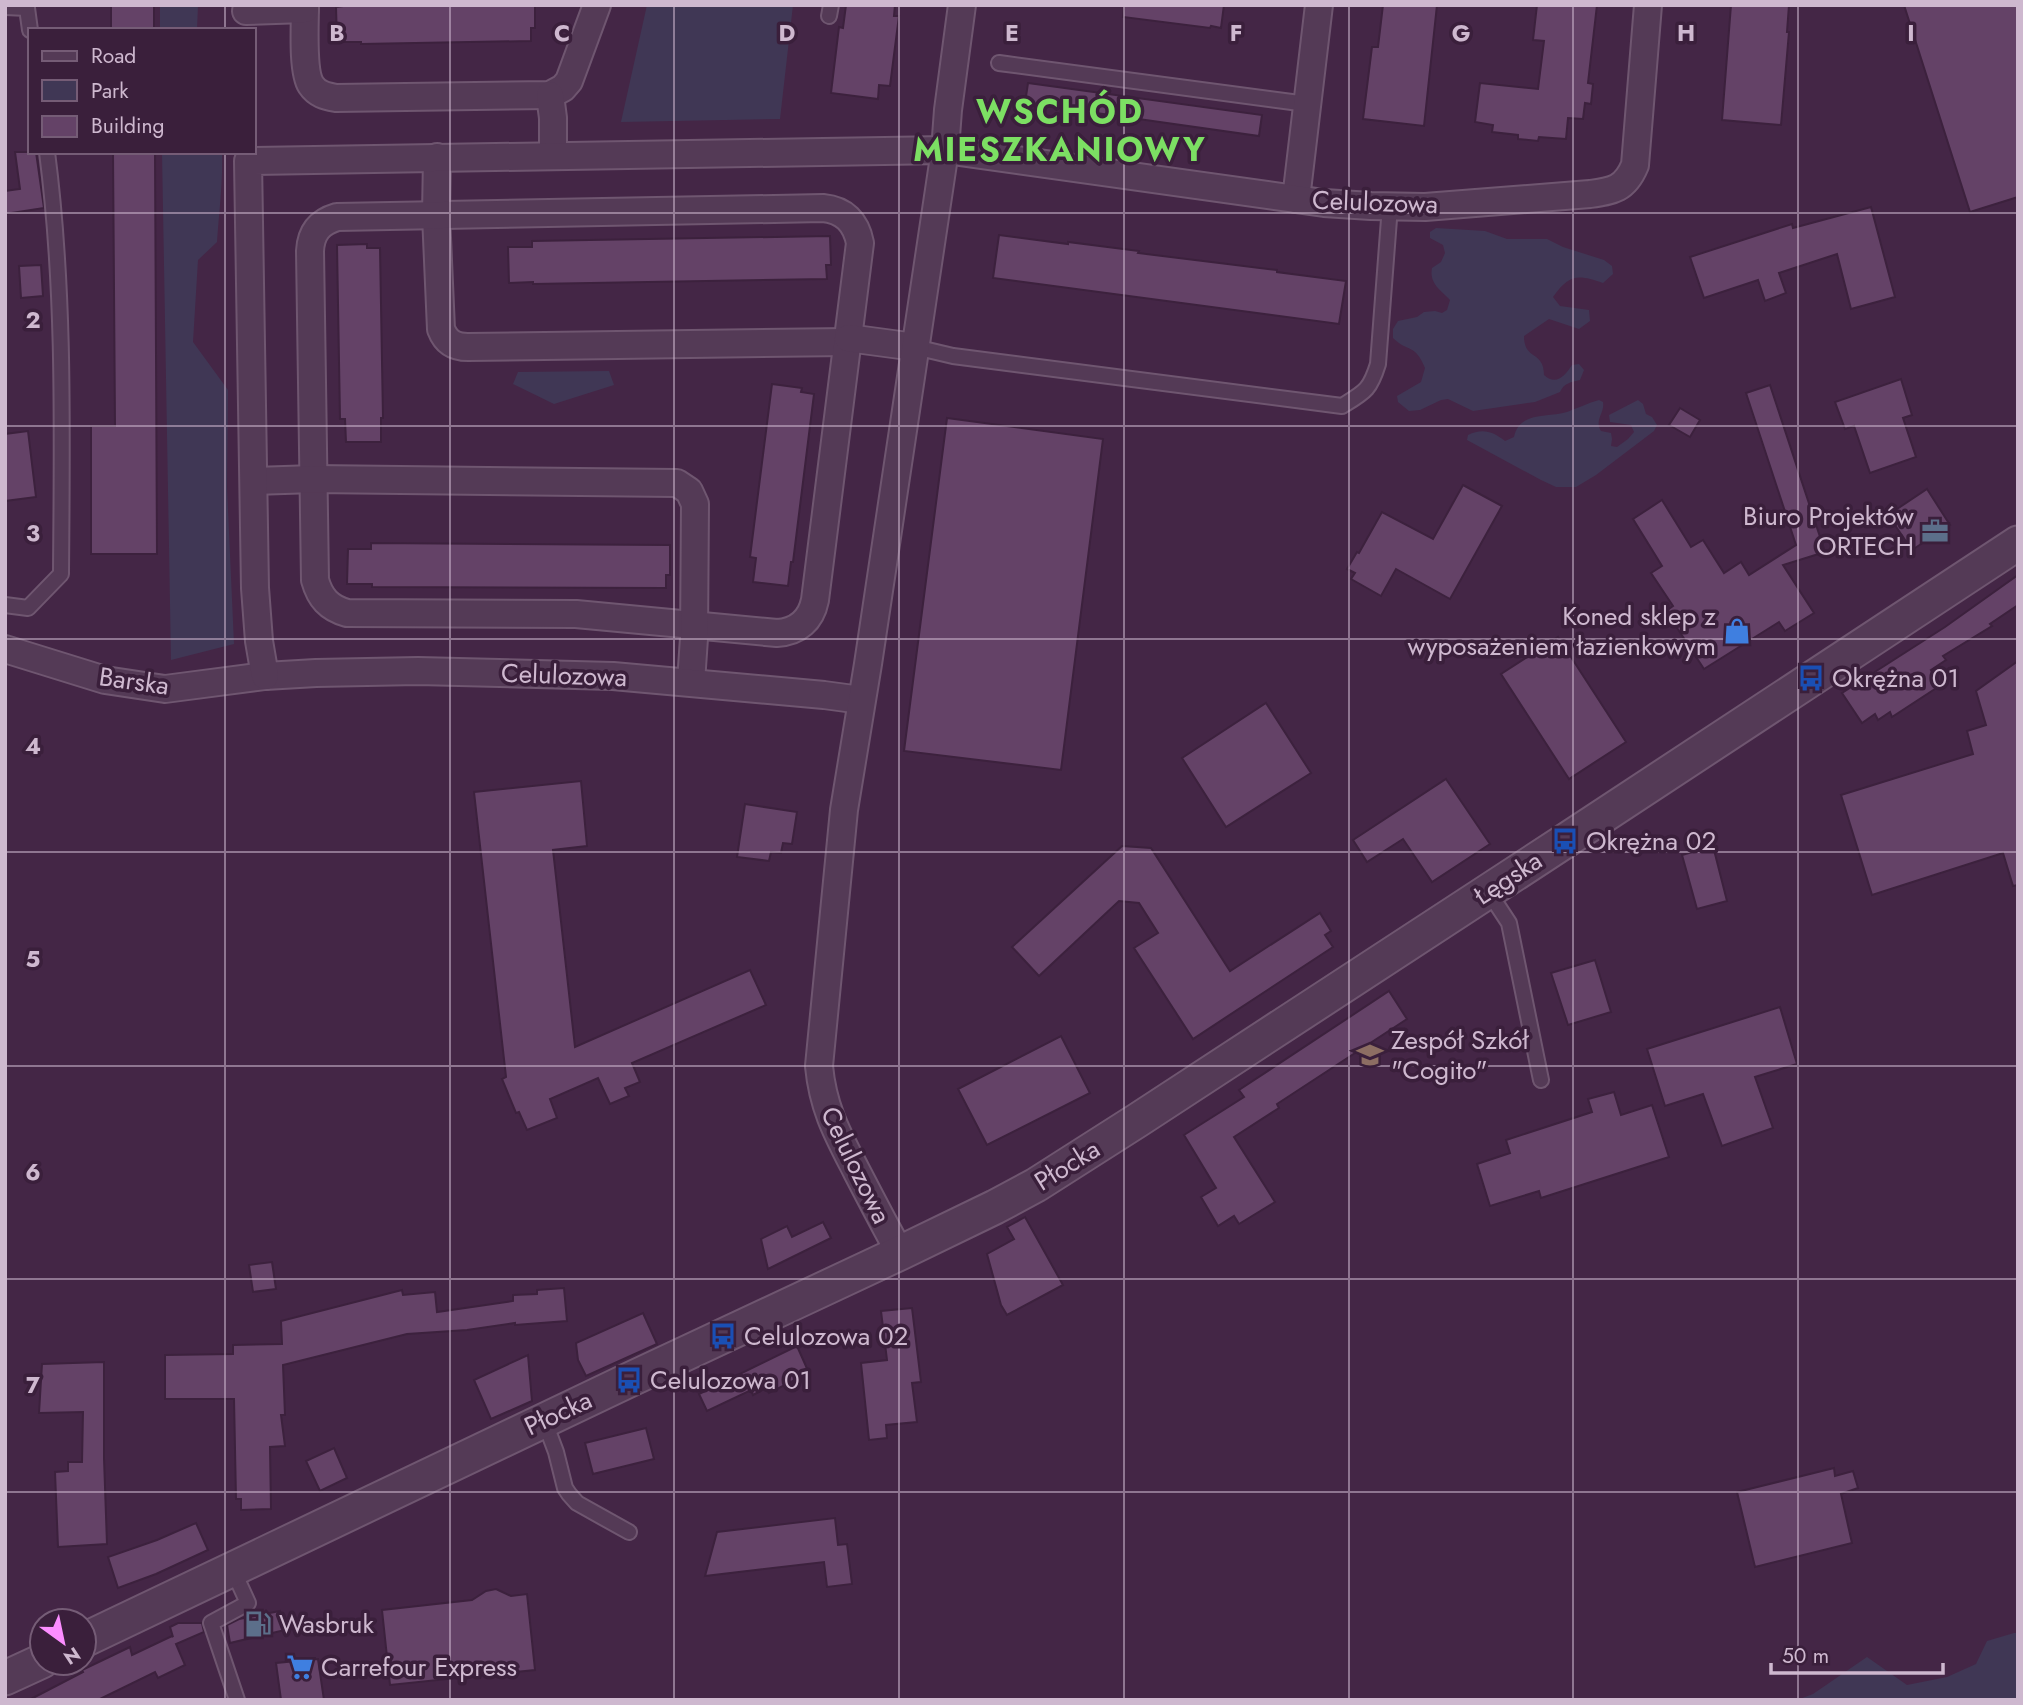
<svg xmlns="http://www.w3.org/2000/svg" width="2023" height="1705" font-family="Jost,sans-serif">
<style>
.green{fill:#403755}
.building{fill:#644267;stroke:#3c213d;stroke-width:2}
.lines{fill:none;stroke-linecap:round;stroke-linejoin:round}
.service-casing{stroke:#6f5670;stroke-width:18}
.minor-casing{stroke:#6f5670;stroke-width:30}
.tertiary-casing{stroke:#6f5670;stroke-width:37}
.service{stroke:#543a56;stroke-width:14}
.minor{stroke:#543a56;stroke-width:26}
.tertiary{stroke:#543a56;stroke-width:33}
.grid{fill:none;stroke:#ceb8cf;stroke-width:2;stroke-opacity:0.55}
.labels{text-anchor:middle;stroke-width:7;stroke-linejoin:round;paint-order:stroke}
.street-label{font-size:26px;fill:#ceb8cf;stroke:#3a1f3b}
.poi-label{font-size:26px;fill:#ceb8cf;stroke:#3a1f3b;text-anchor:start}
.district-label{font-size:33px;font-weight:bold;letter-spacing:2px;fill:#7cdf63;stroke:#3a1f3b}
.grid-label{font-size:23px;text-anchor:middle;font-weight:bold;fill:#ceb8cf;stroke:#3a1f3b;stroke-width:7;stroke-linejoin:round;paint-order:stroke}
</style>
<rect width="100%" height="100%" fill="#442646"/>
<!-- green -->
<g class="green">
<polygon points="160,5 198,5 197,30 160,30"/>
<polygon points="647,5 793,5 780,119 621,122"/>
<path d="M162 152H222C223 183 219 212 217 242L198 260 193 342 228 390 227 487 234 644 171 660Z"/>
<path d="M1436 228 1485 231 1507 239H1547L1563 247 1604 260 1612 266 1613 274 1603 283C1578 274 1569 274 1553 297L1560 306 1589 310 1590 321 1579 329 1549 319 1524 336C1524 361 1544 350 1544 375 1556 386 1565 376 1572 365L1579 364 1584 370 1580 380C1571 382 1564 383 1560 392L1535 402 1473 411 1448 399 1441 400 1420 410 1409 411 1398 402 1397 396 1421 382 1425 368C1415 343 1408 353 1393 338V329L1398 321 1417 317 1424 312 1435 311 1442 313 1447 310 1450 300C1441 290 1429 284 1432 268L1441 262 1445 253 1443 245 1430 238V232Z"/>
<polygon points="609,371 614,385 554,404 513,384 518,372"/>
<path d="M1599 400 1603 402C1605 413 1594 420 1601 431L1611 433 1612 439 1611 446 1617 447 1628 439 1634 432 1631 425 1610 422 1609 415 1638 400 1643 404 1646 414 1652 417 1657 425 1654 431 1596 475 1576 487H1556L1541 480 1467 440 1468 435C1482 428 1493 431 1505 441L1514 437C1519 411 1548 418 1567 412 1578 408 1588 403 1599 400Z"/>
<polygon points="2014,1633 2018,1633 2018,1700 1797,1700 1813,1694 1867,1657 1907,1685 1947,1677 1976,1664 1987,1641"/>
</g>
<!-- building -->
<g class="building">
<rect x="111" y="5" width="43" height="25"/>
<polygon points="351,5 535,5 535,28 531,28 531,41 361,44 361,42 337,42 336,7"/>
<polygon points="846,5 895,5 894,16 899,16 890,86 879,85 878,99 831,93 839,27 843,28"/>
<polygon points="1124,5 1224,5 1221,28 1211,26 1210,28 1123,17"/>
<polygon points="1383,5 1437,5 1424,126 1363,119 1372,47 1378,47"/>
<polygon points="1537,5 1597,5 1588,83 1593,84 1591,104 1585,103 1583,119 1568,118 1566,139 1539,137 1538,141 1518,139 1518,135 1492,132 1493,125 1475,122 1480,83 1538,89 1544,41 1533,40"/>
<polygon points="1731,5 1789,5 1787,32 1789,32 1781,125 1722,120"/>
<polygon points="1904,5 2018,5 2018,197 1970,212"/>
<polygon points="1028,83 1262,115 1259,136 1025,103"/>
<polygon points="15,152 36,152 44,208 5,214 5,191 20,189"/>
<polygon points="113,152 155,152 157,554 91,554 91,426 115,426"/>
<polygon points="1871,207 1895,297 1851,309 1837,254 1779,273 1786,293 1765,301 1758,280 1704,298 1690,257 1792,224 1793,228"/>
<polygon points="999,235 1068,244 1068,242 1139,251 1138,253 1277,270 1277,272 1346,281 1339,324 993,278"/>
<polygon points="830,236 831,265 826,265 827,279 533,284 533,282 509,283 508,247 532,247 532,241"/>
<polygon points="367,244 367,248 380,248 383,418 381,418 381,442 346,442 345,419 340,419 337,245"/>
<polygon points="41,265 43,296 21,298 19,266"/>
<polygon points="1901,379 1912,415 1903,418 1916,457 1870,473 1854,426 1845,429 1835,402"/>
<polygon points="772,384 802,388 801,392 814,394 793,562 791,562 788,586 753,582 756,558 750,557"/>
<polygon points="1770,385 1825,552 1783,565 1814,613 1785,631 1779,622 1704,669 1666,611 1673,606 1651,573 1662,566 1633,519 1662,500 1691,547 1703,540 1724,573 1741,562 1749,575 1796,545 1746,393"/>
<polygon points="1680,408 1700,420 1690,437 1669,425"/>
<polygon points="947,418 1103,439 1061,770 904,751"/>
<polygon points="28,431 36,497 5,501 5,434"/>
<polygon points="1463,485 1502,506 1450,599 1396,569 1381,596 1351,579 1355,573 1347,569 1357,552 1359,553 1382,512 1433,539"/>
<polygon points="1927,489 1950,525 1912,550 1888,515"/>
<polygon points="371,543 670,545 670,575 666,575 666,588 372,587 372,584 347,584 348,549 371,549"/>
<polygon points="2018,575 2018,605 1990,624 1992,626 1943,656 1946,660 1931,670 1941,685 1892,717 1890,712 1878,720 1875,714 1862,723 1842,693 1945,627"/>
<polygon points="1558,637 1626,742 1569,779 1501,674"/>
<polygon points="2018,661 2018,885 2013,886 2003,853 1872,895 1841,795 1973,754 1967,731 1986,725 1976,691"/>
<polygon points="1266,703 1311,773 1226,827 1182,758"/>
<polygon points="1446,779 1490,844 1432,882 1403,839 1367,862 1353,840"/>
<polygon points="581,781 587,846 553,850 575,1047 750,970 766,1005 632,1063 640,1082 625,1088 629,1096 610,1104 598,1078 550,1099 557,1118 527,1130 519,1112 516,1113 502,1079 506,1077 474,792"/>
<polygon points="745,804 797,812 792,844 783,843 781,853 771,852 769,861 737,857"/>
<polygon points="1122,846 1151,848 1230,971 1320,913 1331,931 1325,935 1333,947 1193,1039 1134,948 1158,933 1139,903 1119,901 1039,976 1012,947"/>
<polygon points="1713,846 1727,901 1697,909 1682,855"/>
<polygon points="1595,960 1611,1012 1568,1025 1551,973"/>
<polygon points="1389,991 1407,1019 1277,1104 1279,1108 1234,1137 1275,1202 1239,1224 1234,1216 1218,1226 1201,1197 1216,1188 1184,1135 1244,1097 1239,1090"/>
<polygon points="1780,1007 1797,1064 1755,1077 1773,1128 1722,1146 1703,1094 1665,1106 1647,1049"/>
<polygon points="1061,1036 1090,1093 987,1145 958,1089"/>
<polygon points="1614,1092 1621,1115 1652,1105 1669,1157 1541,1198 1539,1191 1490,1206 1477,1164 1510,1153 1506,1140 1592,1112 1588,1099"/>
<polygon points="1025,1217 1063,1285 1007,1315 1001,1305 987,1254 1014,1239 1007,1227"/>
<polygon points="823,1222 831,1238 768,1269 761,1239 787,1226 792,1237"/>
<polygon points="272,1262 276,1289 253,1292 249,1265"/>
<polygon points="564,1288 567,1321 515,1325 515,1323 467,1330 407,1334 283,1365 285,1415 281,1415 285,1446 270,1447 271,1509 241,1510 241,1499 236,1499 234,1399 165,1399 165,1355 233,1354 233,1345 282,1344 281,1321 402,1290 403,1295 435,1292 437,1312 513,1301 513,1295 537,1294 537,1290"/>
<polygon points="912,1308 921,1382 912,1383 917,1422 886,1425 887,1438 869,1440 861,1363 887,1360 881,1311"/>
<polygon points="643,1313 657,1344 586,1376 578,1360 576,1343"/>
<polygon points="797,1346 809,1373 769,1393 766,1388 753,1395 751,1390 707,1411 699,1394"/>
<polygon points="528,1355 532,1401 491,1419 474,1380"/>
<polygon points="104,1362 104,1458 107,1544 58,1547 55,1472 68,1471 68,1462 82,1462 83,1412 39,1413 42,1364"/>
<polygon points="646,1428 654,1459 593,1474 585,1443"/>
<polygon points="334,1448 347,1478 320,1491 306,1461"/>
<polygon points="1834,1468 1835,1476 1853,1471 1858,1488 1841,1494 1852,1543 1755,1567 1737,1492"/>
<polygon points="835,1518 838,1545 847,1544 852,1584 827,1587 824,1562 705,1576 717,1532"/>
<polygon points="196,1523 208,1550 156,1574 118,1588 108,1557 157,1540"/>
<polygon points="496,1589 511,1596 527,1594 535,1670 390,1685 382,1610 472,1600 486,1591"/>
<polygon points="280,1611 285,1630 230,1643 227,1625 239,1619"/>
<polygon points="178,1623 202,1623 204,1632 176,1644 185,1665 158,1678 155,1672 98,1700 29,1700 83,1672 82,1670 130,1647 132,1655 172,1636 173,1637 170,1627"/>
<polygon points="318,1659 324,1700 281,1700 276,1663"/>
</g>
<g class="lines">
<!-- service casing -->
<g class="service-casing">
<g id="service">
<polyline points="5,7 27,8 30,30"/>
<polyline points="829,16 831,5"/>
<polyline points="999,63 1307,104"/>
<path d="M915 347 953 356 1342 406C1365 392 1370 390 1378 364L1390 206"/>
<path d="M5 605 28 608 61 574C62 435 65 290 47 152"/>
<polyline points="1488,891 1509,923 1541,1080"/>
<polyline points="544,1420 556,1452 565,1488 569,1494 577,1503 629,1532"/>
<polyline points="232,1568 248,1603 211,1623 237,1700"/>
</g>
</g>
<!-- minor casing -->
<g class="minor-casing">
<g id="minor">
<path d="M305 5C305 24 302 71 311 85 317 94 325 96 336 98L550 95 563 88 569 81 597 5"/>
<polyline points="246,11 305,9"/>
<polyline points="550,95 553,118 553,155"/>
<path d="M437 157 436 215 441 329C446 342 454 347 468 347L847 342"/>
<polyline points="1296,199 1319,5"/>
<path d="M823 208C844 210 856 222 860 243L815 600C811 620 798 632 777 633L576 614 347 613C329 608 320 598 315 580L310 251C311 232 320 222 337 217Z"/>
<polyline points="848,338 915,347"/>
<polyline points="254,481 314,479 677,483 689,491 695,504 694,638 691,682"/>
<polyline points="5,649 105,680 165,689 265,676 316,673 418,671 613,676 824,695 861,700"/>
<path d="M265 676 259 641 255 588 248 161 945 150 1324 203 1371 206 1425 207 1590 194C1613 191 1625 189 1635 165L1648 5"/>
<path d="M900 1253C885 1226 871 1199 857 1172 838 1135 823 1109 819 1066L844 810 868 664 945 150 948 110 962 5"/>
</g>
</g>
<!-- tertiary casing -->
<g class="tertiary-casing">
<g id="tertiary">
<polyline points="84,1640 629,1380 900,1253 995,1207 1036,1185 1138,1120 1565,841 2018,543"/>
<polyline points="5,1678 42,1661"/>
</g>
</g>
<!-- service -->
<use href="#service" class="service"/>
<!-- minor -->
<use href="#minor" class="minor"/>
<!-- tertiary -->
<use href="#tertiary" class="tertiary"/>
</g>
<!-- grid -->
<path class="grid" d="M225 5V30M450 5V1700M674 5V1700M899 5V1700M1124 5V1700M1349 5V1700M1573 5V1700M1798 5V1700M225 152V1700M5 213H2018M5 426H2018M5 639H2018M5 852H2018M5 1066H2018M5 1279H2018M5 1492H2018"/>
<!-- icons -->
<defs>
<g id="office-bare" transform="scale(2.1)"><path d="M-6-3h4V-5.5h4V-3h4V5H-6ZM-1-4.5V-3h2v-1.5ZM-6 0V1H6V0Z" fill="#5c6f8a" stroke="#3a1f3b" stroke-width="2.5" paint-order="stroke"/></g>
<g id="shop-bare" transform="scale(2.1)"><path d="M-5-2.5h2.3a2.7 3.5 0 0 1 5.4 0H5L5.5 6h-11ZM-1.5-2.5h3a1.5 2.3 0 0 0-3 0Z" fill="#3f7fe0" stroke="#3a1f3b" stroke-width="2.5" paint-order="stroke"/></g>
<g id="bus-bare" transform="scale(2.1)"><path d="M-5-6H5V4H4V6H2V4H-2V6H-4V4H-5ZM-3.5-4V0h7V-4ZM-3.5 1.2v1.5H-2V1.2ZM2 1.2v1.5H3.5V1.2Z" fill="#1a4fb4" stroke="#3a1f3b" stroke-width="2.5" paint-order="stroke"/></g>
<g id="school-bare" transform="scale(2.1)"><path d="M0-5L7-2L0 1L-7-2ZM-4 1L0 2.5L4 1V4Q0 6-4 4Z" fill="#8d6e63" stroke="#3a1f3b" stroke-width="2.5" paint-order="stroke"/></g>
<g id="fuel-bare" transform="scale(2.1)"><path d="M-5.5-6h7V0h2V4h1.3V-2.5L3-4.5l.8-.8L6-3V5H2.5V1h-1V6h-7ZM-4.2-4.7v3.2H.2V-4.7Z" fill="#5c6f8a" stroke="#3a1f3b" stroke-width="2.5" paint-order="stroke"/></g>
<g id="supermarket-bare" transform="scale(2.1)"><path d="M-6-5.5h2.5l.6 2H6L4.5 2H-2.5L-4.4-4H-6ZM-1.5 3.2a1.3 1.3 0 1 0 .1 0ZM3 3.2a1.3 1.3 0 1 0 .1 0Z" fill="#3f7fe0" stroke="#3a1f3b" stroke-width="2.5" paint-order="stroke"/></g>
</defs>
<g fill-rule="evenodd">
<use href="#office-bare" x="1935" y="531"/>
<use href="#shop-bare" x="1737" y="631"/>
<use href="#bus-bare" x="1811" y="678"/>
<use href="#bus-bare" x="1565" y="841"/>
<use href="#school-bare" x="1370" y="1055"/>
<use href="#bus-bare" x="723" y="1336"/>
<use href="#bus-bare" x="629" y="1380"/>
<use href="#fuel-bare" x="258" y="1624"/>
<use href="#supermarket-bare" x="300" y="1667"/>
</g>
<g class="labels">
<!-- street labels -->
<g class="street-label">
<text transform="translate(1375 202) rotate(2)" y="9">Celulozowa</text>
<text transform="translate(564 675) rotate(2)" y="9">Celulozowa</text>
<text transform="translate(134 681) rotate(8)" y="9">Barska</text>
<text transform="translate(1508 878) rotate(-33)" y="9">Łęgska</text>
<text transform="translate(856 1165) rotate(64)" y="9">Celulozowa</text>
<text transform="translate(1067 1165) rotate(-32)" y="9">Płocka</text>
<text transform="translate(558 1413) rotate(-25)" y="9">Płocka</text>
</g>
<!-- poi labels -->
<g class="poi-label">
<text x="1914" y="525" text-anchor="end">Biuro Projektów<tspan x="1914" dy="30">ORTECH</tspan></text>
<text x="1716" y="625" text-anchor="end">Koned sklep z<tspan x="1716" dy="30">wyposażeniem łazienkowym</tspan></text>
<text x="1832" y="687">Okrężna 01</text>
<text x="1586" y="850">Okrężna 02</text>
<text x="1391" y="1049">Zespół Szkół<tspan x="1391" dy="30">"Cogito"</tspan></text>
<text x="744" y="1345">Celulozowa 02</text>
<text x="650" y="1389">Celulozowa 01</text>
<text x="279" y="1633">Wasbruk</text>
<text x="321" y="1676">Carrefour Express</text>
</g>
<!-- district labels -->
<g class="district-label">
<text x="1060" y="123">WSCHÓD<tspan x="1060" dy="38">MIESZKANIOWY</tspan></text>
</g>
</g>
<g class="grid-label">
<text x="337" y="41">B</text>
<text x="562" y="41">C</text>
<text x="787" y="41">D</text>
<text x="1012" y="41">E</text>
<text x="1236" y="41">F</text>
<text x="1461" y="41">G</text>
<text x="1686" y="41">H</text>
<text x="1911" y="41">I</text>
<text x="33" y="328">2</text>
<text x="33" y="541">3</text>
<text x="33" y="754">4</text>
<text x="33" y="967">5</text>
<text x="33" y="1180">6</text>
<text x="33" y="1393">7</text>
</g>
<!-- border -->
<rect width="2023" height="1705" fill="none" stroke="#ceb8cf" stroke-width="14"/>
<!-- legend -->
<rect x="28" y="28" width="228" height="126" fill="#3a1f3b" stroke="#755c76" stroke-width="2"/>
<rect x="42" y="51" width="35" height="10" fill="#543a56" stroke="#755c76" stroke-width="2"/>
<text x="91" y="63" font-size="21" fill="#ceb8cf">Road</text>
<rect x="42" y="80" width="35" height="21" fill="#403755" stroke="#755c76" stroke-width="2"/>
<text x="91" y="98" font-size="21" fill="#ceb8cf">Park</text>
<rect x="42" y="116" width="35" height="21" fill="#644267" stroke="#755c76" stroke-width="2"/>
<text x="91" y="133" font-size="21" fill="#ceb8cf">Building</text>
<!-- north arrow -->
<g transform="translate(63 1642) rotate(147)"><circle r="33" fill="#3a1f3b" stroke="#755c76" stroke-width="2"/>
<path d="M0-5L12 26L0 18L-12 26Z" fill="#fc8dff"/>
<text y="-10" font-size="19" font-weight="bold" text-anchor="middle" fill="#ceb8cf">N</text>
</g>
<!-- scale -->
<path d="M1771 1663v10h172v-10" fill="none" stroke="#ceb8cf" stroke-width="3.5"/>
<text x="1782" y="1663" font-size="21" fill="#ceb8cf" stroke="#3a1f3b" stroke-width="5" paint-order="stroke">50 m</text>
</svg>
